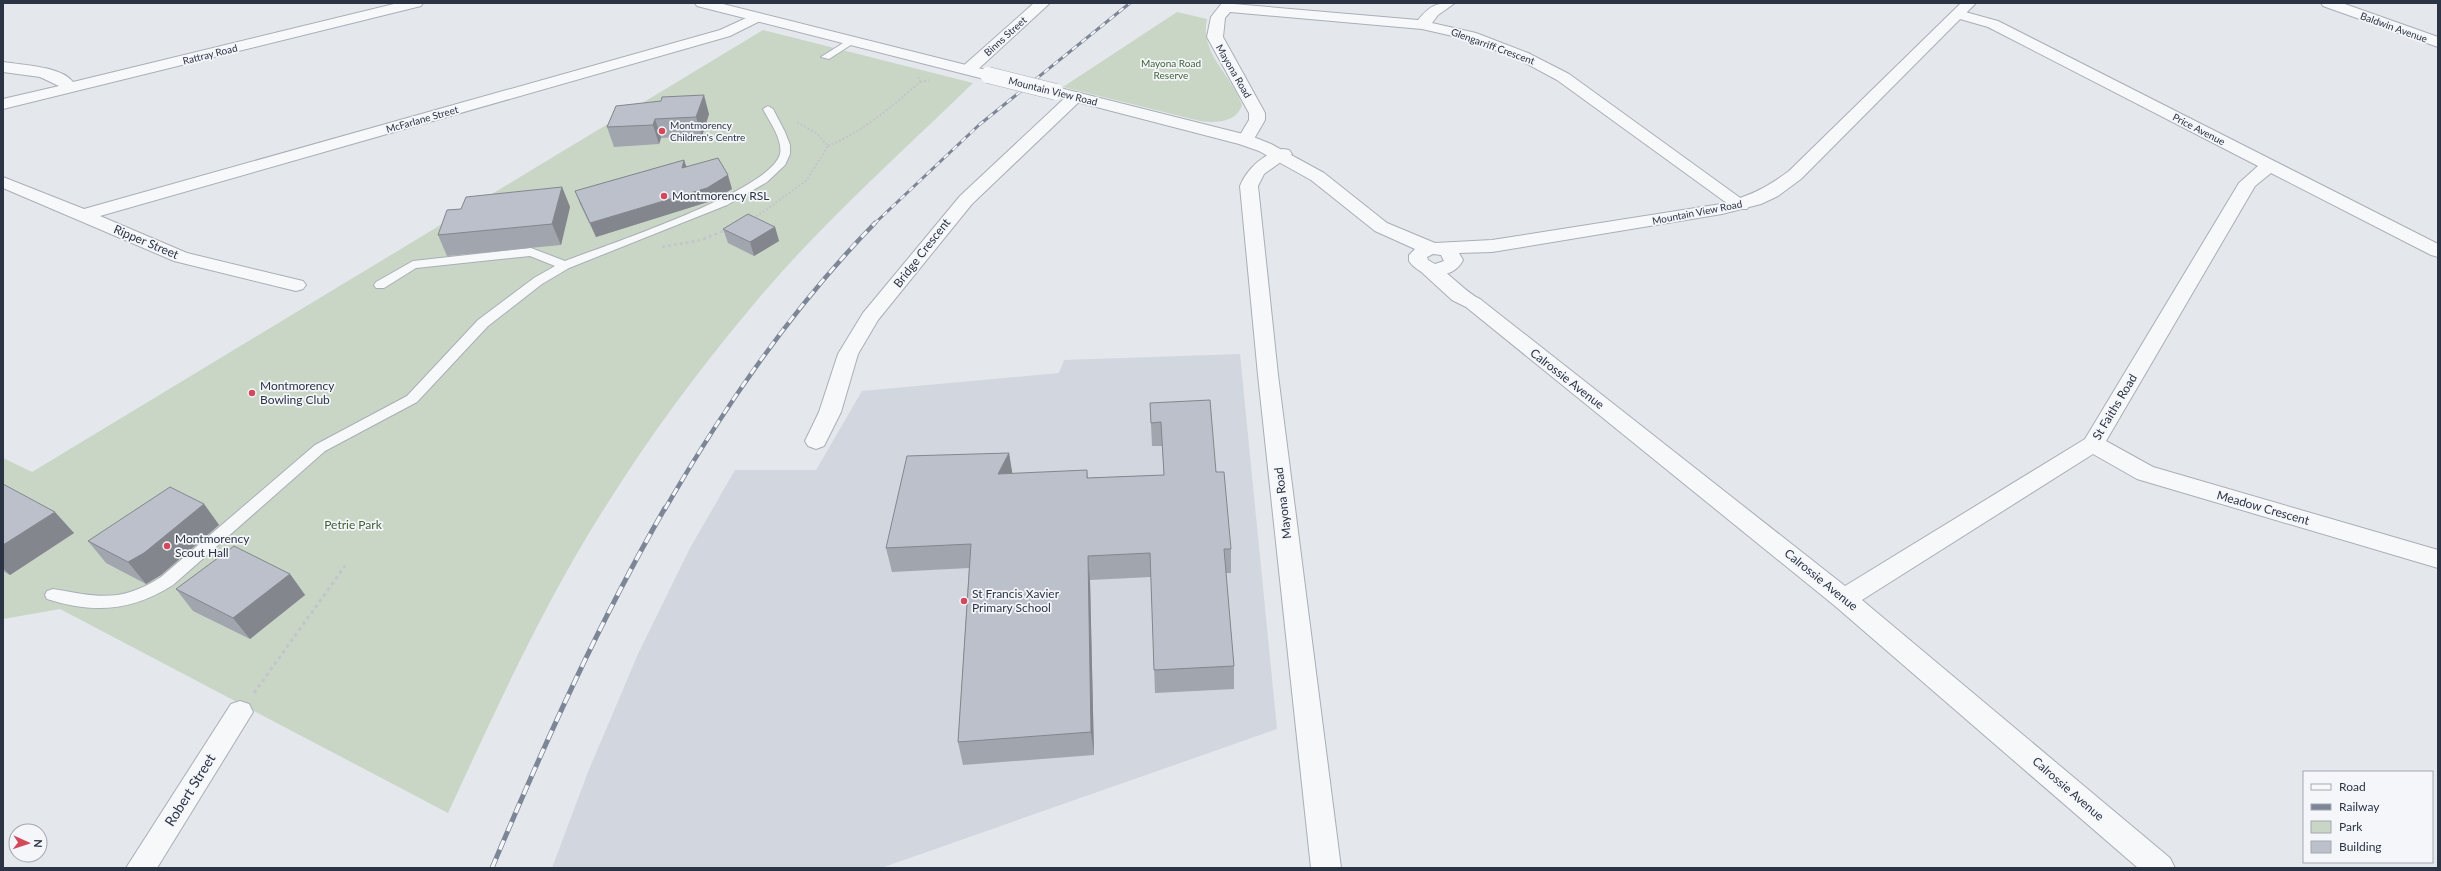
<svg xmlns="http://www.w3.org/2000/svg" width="2441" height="871" font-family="Lato,sans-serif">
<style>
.built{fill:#d2d6de}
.green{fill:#c9d6c5}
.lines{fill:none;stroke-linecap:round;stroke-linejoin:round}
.service-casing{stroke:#a9aeb7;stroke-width:2}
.minor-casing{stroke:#a9aeb7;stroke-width:2}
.tertiary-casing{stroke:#a9aeb7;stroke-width:2}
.path-far2{stroke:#c2c5cb;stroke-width:2;stroke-dasharray:2 2;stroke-linecap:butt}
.path-far1{stroke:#c2c5cb;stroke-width:2.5;stroke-dasharray:3 3;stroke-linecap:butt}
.path{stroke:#c2c5cb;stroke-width:3;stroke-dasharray:3.5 3.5;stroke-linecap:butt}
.service{fill:#f7f8fa;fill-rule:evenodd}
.minor{fill:#f7f8fa;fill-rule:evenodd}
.tertiary{fill:#f7f8fa;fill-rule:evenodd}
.rail-far2-casing{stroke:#7d8696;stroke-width:3}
.rail-far1-casing{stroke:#7d8696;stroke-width:4.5}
.rail-casing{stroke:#7d8696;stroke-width:5}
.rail-far2{stroke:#f4f6f9;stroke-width:2;stroke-dasharray:6;stroke-linecap:butt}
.rail-far1{stroke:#f4f6f9;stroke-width:3;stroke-dasharray:8;stroke-linecap:butt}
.rail{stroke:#f4f6f9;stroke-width:3.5;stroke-dasharray:10;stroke-linecap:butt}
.tertiary-bridge-casing{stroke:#a9aeb7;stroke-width:17;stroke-linecap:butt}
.tertiary-bridge{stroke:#f7f8fa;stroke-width:16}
.wall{fill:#a1a5ae}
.shaded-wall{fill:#83868d}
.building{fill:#bbc0ca;stroke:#83868d}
.poi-dot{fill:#d1495b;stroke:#f4f6f9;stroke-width:1.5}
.labels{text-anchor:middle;stroke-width:3.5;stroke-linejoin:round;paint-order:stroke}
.far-street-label{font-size:10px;fill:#2b3445;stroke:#f4f6f9}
.far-park-label{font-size:10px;fill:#3f6138;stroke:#f4f6f9}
.far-poi-label{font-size:10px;fill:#2b3445;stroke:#f4f6f9;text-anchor:start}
.poi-label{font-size:12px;fill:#2b3445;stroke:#f4f6f9;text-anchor:start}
.street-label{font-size:12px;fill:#2b3445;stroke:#f4f6f9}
.park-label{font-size:12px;fill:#3f6138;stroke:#f4f6f9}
.near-street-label{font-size:14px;fill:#2b3445;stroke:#f4f6f9}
</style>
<rect width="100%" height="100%" fill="#e4e7ec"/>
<!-- built -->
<polygon class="built" points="1240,354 1277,729 881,868 552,868 588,772 638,654 690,548 735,470 816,470 862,391 1059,373 1064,360"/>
<!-- green -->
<g class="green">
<path d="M1177 12 1207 19C1199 53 1232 75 1242 105 1236 123 1216 123 1200 121L1063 87Z"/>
<path d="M763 30 973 83C897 157 816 228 749 310 681 391 619 479 567 571 523 649 486 731 448 813L60 609 3 619V458L32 472Z"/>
</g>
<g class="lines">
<!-- service casing -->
<g class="service-casing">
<g id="service">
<polygon points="851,38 856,41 854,43 829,59 821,57"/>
<path d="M768 106 773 109 785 132 790 145V154L785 165 767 182 727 205 569 268 542 284 488 326 417 402 325 451 173 585C132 611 94 614 47 599L45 595 47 591 53 589C99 597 120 603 161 577L315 445 407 396 478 320 534 278 555 266 530 256 416 268 384 288H376L374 285 376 282 413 261 531 248 565 261C603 246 771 191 780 154 783 139 769 121 763 109Z"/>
</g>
</g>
<!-- minor casing -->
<g class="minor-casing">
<g id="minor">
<polygon points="1034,3 1050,3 974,73 962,73 960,70 962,67"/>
<path d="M1222 3 1418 20C1431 5 1435 3 1455 3L1438 15 1432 23 1476 33 1528 53 1569 74 1750 205 1747 209H1735L1557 80 1518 59 1466 39 1422 29 1230 12 1225 18 1223 37 1265 113V120L1251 144H1239L1237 140 1249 120V113L1207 37 1211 17Z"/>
<polygon points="2321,3 2342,3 2438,37 2438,47 2323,6"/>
<path d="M1958 10 1998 21 2438 244V257L2431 255 2271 173 2255 186 2106 441 2153 467 2438 550V568L2137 479 2093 454 1862 600 2170 858 2175 868H2138L1835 606 1466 307 1452 300 1416 267 1419 263C1440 258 1460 290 1480 299L1845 586 2085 439 2239 183 2258 166 1988 27 1953 17 1951 14Z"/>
<polygon points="757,13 762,14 764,17 762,20 730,36 100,216 187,253 303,281 306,285 303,289 296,291 174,261 3,188 3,177 84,209 720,30"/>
<polygon points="1075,92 1081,94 1083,97 1081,100 972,204 878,320 858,354 841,412 824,446 816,449 808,446 805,441 819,412 838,354 863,313 960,196 1069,94"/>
<path d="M1283 149 1289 150 1292 154 1264 174 1258 186 1278 375 1341 868H1311L1258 375 1240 186C1247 168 1265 153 1283 149Z"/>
<polygon points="240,701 249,704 253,712 157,868 126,868 231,704"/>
</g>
</g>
<!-- tertiary casing -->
<g class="tertiary-casing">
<g id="tertiary">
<path d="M398 3H423L421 6 3 109V99L59 86 40 77 3 72V62C22 65 61 66 73 82Z"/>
<polygon points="695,3 719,3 994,72 996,75 988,80 697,6"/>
<path d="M1961 3H1976L1801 179 1778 196 1761 204 1722 214 1492 252 1459 253 1463 260C1453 281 1421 279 1409 261V255L1415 249 1375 231 1311 180 1259 151 1239 144 1050 95 1048 92 1056 87 1251 136 1271 144 1324 173 1387 223 1435 243 1492 240 1721 204C1749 196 1765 189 1789 171ZM1433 254 1441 255 1444 261 1435 264 1428 260 1427 257Z"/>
</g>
</g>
<!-- path-far2 -->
<g class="path-far2">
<polyline points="920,82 929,80"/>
<path d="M828 146C864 131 891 107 920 82L918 76"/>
<polyline points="753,219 806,181 828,146 816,133 795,121"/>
</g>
<!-- path-far1 -->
<polyline class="path-far1" points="662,247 701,240 726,230"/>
<!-- path -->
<polyline class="path" points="254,693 345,566"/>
<!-- service -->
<use href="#service" class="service"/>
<!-- minor -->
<use href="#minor" class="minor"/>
<!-- tertiary -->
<use href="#tertiary" class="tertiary"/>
<!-- rail-far2 casing -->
<g class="rail-far2-casing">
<polyline id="rail-far2" points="874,224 979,125 1130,3"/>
</g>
<!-- rail-far1 casing -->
<g class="rail-far1-casing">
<path id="rail-far1" d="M665 509C724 407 792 308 875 223"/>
</g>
<!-- rail casing -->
<g class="rail-casing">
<path id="rail" d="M492 868C544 745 598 624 665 508"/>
</g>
<!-- rail-far2 -->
<use href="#rail-far2" class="rail-far2"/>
<!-- rail-far1 -->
<use href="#rail-far1" class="rail-far1"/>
<!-- rail -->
<use href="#rail" class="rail"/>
<!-- tertiary-bridge casing -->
<g class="tertiary-bridge-casing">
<polyline id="tertiary-bridge" points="988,75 1056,92"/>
</g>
<!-- tertiary-bridge -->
<use href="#tertiary-bridge" class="tertiary-bridge"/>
</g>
<!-- wall -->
<g class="wall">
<polygon points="616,106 709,114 702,136 661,138 659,144 614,147 607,127"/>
<polygon points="684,160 686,166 732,189 711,201 596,237 580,204 575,191"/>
<polygon points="562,187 570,207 561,245 447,256 438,235 461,209"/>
<polygon points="775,227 779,241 754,256 728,243 723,229"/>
<polygon points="1150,403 1216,472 1231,549 1231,573 1226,573 1234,666 1234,689 1155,693 1151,577 1090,580 1094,755 963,765 958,742 969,568 892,572 886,548 1009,453 1012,474 1087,470 1088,478 1164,475 1162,446 1152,446"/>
<polygon points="3,484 74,533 10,575 3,571"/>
<polygon points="204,504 219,525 161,575 146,584 106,563 88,541"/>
<polygon points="290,574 305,595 250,639 193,611 176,589"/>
</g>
<!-- shaded-wall -->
<g class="shaded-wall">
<polygon points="704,95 709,114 702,136 696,117"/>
<polygon points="655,119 661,138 659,144 653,125"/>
<polygon points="684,160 689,174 682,168"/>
<polygon points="728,175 732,189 711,201 596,237 590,223"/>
<polygon points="562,187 570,207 561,245 552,224"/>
<polygon points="775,227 779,241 754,256 750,242"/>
<polygon points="1009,453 1013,477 998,474"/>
<polygon points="204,504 219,525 161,575 146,584 128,562"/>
<polygon points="55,512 74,533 10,575 3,568 3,545"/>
<polygon points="1088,556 1090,580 1094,755 1091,732"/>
<polygon points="290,574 305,595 250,639 233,618"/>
</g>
<!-- building -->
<g class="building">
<polygon points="704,95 696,117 655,119 653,125 607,127 616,106 661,101 662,97"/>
<polygon points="718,158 728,175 707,188 590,223 575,191 684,160 682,168"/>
<polygon points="562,187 552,224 438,235 447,210 461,209 466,197"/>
<polygon points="748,214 775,227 750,242 723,229"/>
<polygon points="1210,400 1216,472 1224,472 1231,549 1224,549 1234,666 1154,670 1150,553 1088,556 1091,732 958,742 971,544 886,548 907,456 1009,453 998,474 1087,470 1087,478 1164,475 1161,422 1151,423 1150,403"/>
<polygon points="3,484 55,512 3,545"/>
<polygon points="170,487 204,504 144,553 128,562 88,541"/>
<polygon points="234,546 290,574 233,618 176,589"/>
</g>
<!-- markers -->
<g class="poi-dot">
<circle cx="662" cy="131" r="4"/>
<circle cx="664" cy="196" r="4"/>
<circle cx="252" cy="393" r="4"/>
<circle cx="167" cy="546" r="4"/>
<circle cx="964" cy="601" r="4"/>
</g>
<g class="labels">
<!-- far-street labels -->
<g class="far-street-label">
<text transform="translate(2394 27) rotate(20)" y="4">Baldwin Avenue</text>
<text transform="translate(1005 36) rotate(-42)" y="4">Binns Street</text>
<text transform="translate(1493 46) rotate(20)" y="4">Glengarriff Crescent</text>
<text transform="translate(210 54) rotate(-14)" y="4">Rattray Road</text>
<text transform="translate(1234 71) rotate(60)" y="4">Mayona Road</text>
<text transform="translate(1053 91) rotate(14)" y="4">Mountain View Road</text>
<text transform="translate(422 119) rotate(-16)" y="4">McFarlane Street</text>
<text transform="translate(2199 129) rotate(27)" y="4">Price Avenue</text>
<text transform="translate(1697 212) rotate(-11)" y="4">Mountain View Road</text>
</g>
<!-- far-park labels -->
<g class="far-park-label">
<text x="1171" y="67">Mayona Road<tspan x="1171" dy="12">Reserve</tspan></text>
</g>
<!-- far-poi labels -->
<g class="far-poi-label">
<text x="670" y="129">Montmorency<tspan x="670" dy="12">Children's Centre</tspan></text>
</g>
<!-- poi labels -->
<g class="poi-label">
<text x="672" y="200">Montmorency RSL</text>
<text x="260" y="390">Montmorency<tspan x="260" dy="14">Bowling Club</tspan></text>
<text x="175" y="543">Montmorency<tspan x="175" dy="14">Scout Hall</tspan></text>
<text x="972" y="598">St Francis Xavier<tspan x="972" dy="14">Primary School</tspan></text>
</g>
<!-- street labels -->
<g class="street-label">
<text transform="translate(146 242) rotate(23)" y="4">Ripper Street</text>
<text transform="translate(922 253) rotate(-52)" y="4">Bridge Crescent</text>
<text transform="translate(1567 379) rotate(38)" y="4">Calrossie Avenue</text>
<text transform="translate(2115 407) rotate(-59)" y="4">St Faiths Road</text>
<text transform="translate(1283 503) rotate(-97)" y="4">Mayona Road</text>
<text transform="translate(2263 508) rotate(16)" y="4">Meadow Crescent</text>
<text transform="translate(1821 580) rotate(39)" y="4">Calrossie Avenue</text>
<text transform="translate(2068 789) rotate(41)" y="4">Calrossie Avenue</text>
</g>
<!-- park labels -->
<g class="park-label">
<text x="353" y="529">Petrie Park</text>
</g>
<!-- near-street labels -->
<g class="near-street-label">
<text transform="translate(190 790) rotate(-58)" y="5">Robert Street</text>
</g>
</g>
<!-- border -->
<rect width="2441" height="871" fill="none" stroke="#2b3445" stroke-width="8"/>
<!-- legend -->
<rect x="2303" y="771" width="130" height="92" fill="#f4f6f9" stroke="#a4a8b1"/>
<rect x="2311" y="784" width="20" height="6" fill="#f7f8fa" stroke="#a4a8b1"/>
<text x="2339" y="791" font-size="12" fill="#2b3445">Road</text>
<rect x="2311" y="804" width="20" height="6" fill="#7d8696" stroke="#a4a8b1"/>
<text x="2339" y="811" font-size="12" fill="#2b3445">Railway</text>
<rect x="2311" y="821" width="20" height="12" fill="#c9d6c5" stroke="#a4a8b1"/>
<text x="2339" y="831" font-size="12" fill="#2b3445">Park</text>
<rect x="2311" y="841" width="20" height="12" fill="#bbc0ca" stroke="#a4a8b1"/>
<text x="2339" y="851" font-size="12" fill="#2b3445">Building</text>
<!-- north arrow -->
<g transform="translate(28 843) rotate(93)"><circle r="19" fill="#f4f6f9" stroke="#a4a8b1"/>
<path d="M0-3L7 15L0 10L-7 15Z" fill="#d1495b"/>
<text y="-6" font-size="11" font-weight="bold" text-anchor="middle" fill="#2b3445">N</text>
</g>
</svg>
